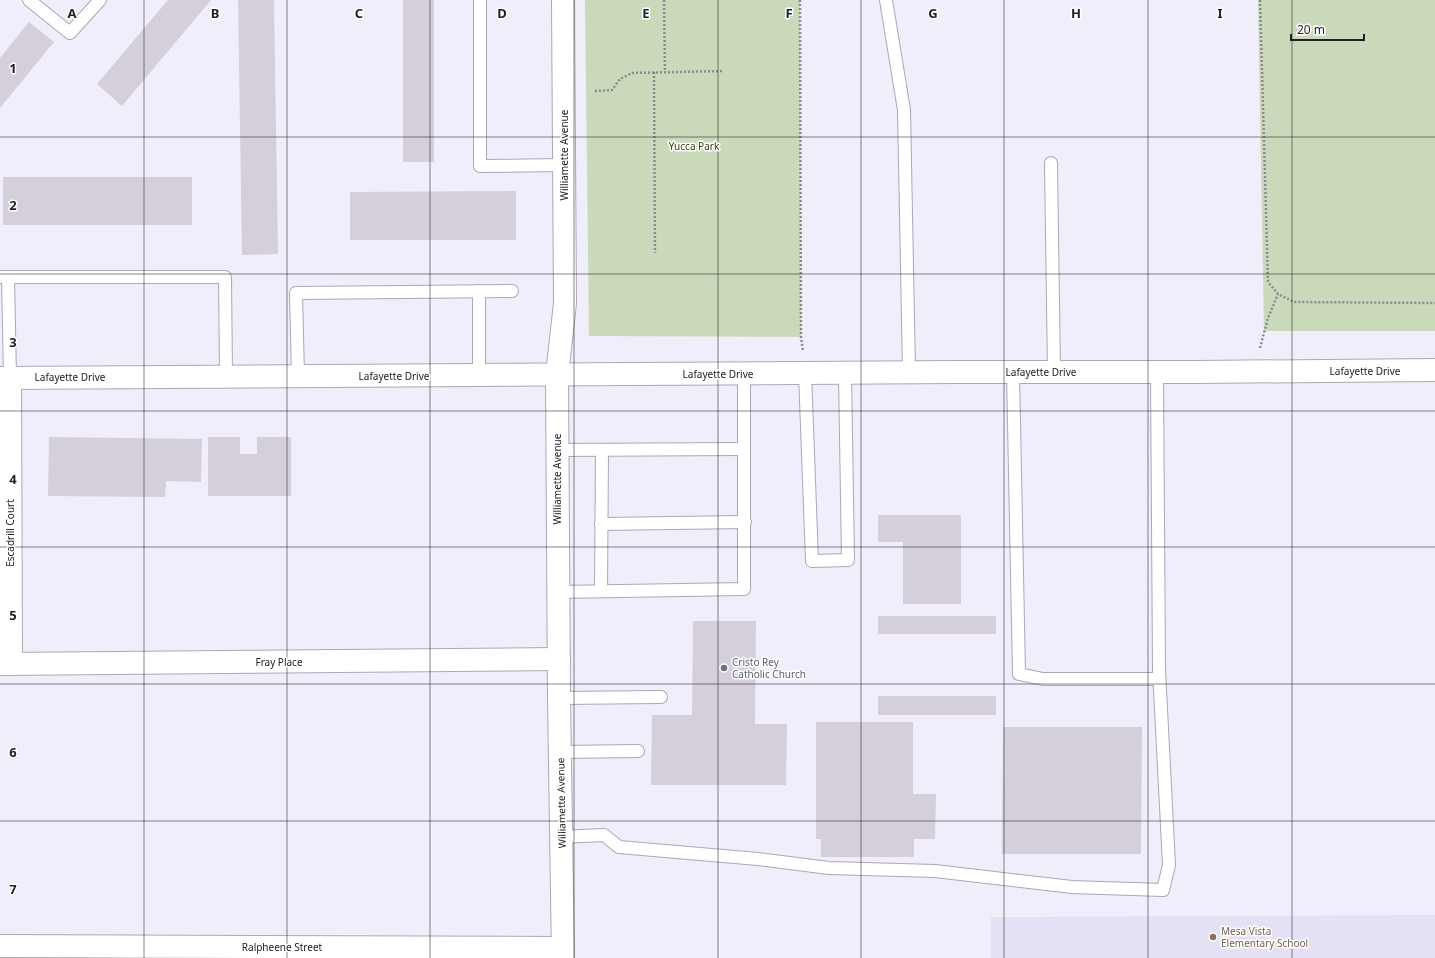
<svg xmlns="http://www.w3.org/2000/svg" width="1435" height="958" font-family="'Noto Sans',sans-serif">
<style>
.built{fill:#e4e1f5}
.green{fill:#cad9ba}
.building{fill:#d4cfdb}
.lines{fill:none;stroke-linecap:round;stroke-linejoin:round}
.service-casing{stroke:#aaa8b5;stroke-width:14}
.minor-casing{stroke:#aaa8b5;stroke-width:24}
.tertiary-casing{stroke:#aaa8b5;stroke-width:24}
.path{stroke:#8b8992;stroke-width:2.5;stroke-dasharray:2 2;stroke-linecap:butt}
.service{stroke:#fff;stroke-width:12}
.minor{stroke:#fff;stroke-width:22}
.tertiary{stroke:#fff;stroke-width:22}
.grid{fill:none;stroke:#212025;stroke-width:1;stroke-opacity:0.55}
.worship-dot{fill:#6b7280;stroke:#fff;stroke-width:1.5}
.education-dot{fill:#8d6e63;stroke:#fff;stroke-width:1.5}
.labels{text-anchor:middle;stroke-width:3;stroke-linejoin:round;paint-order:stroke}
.park-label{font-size:10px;fill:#2b4100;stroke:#fff}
.street-label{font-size:10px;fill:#212025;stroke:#fff}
.worship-label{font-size:10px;fill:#5b616d;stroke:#fff;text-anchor:start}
.education-label{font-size:10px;fill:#785e54;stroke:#fff;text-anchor:start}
.grid-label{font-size:13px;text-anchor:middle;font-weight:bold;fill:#212025;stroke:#fff;stroke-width:3;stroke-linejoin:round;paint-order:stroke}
</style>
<rect width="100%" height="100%" fill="#f0eefb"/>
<!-- built -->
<polygon class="built" points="1435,915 1435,958 991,958 991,917"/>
<!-- green -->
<g class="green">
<polygon points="585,0 800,0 801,337 589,336"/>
<polygon points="1258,0 1435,0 1435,331 1264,331"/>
</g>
<!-- building -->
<g class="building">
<polygon points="168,0 211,0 122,106 97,84"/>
<polygon points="238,0 274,0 278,254 242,255"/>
<rect x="403" y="0" width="31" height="162"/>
<polygon points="29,22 54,42 0,108 0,58"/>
<rect x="3" y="177" width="189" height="48"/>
<polygon points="516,191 516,240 350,240 350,192"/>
<polygon points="49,437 202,439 201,482 166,481 165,497 48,496"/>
<polygon points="208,437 240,437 240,454 257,454 257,437 291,437 291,496 208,496"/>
<polygon points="878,515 961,515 961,604 903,604 903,542 878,542"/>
<rect x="878" y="616" width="118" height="18"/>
<polygon points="693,621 756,621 755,724 787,724 786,785 651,785 652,715 692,715"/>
<rect x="878" y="696" width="118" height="19"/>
<polygon points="816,722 913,722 913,794 936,794 935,839 914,839 914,857 821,857 821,839 816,839"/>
<polygon points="1003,727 1142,727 1141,854 1002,854"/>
</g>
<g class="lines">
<!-- service casing -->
<g class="service-casing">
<g id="service">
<polyline points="29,0 70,33 100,0"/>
<polyline points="480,0 480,166 564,165"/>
<polyline points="886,0 904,110 909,372"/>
<polyline points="1051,163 1054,372"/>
<polyline points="0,277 225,277 226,376"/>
<polyline points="8,277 10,378"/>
<polyline points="479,291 479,375"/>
<polyline points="1013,372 1019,674 1043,679 1159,679"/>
<polyline points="805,373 812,561 848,560 845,373"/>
<polyline points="298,376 296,293 512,291"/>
<polyline points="557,450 744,449"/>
<polyline points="601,524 745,522"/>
<polyline points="601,591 602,450"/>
<polyline points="558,592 744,589 744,373"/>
<polyline points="559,698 661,697"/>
<polyline points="560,752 638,751"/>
<polyline points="561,837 604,835 619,847 758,859 829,868 935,871 1072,887 1163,890 1169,865 1159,670 1157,372"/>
</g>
</g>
<!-- minor casing -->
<g class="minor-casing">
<g id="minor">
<polyline points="10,378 11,664"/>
<polyline points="0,664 559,659"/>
<polyline points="0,946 563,948"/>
</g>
</g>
<!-- tertiary casing -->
<g class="tertiary-casing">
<g id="tertiary">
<polyline points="0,378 958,372 1196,372 1435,370"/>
<polyline points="563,958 559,698 557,375 565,303 563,0"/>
</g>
</g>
<!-- path -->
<g class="path">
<polyline points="664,0 665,71"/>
<polyline points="800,0 801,337 803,351"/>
<polyline points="1260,0 1268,282 1278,294 1294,302 1435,303"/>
<polyline points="654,72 655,253"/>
<polyline points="595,91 612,90 620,79 632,73 724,71"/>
<polyline points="1260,348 1268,318 1278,294"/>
</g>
<!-- service -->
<use href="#service" class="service"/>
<!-- minor -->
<use href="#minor" class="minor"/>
<!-- tertiary -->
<use href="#tertiary" class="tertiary"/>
</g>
<!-- grid -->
<path class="grid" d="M144 0V958M287 0V958M430 0V958M574 0V958M718 0V958M861 0V958M1004 0V958M1148 0V958M1292 0V958M0 137H1435M0 274H1435M0 411H1435M0 547H1435M0 684H1435M0 821H1435"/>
<!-- markers -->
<circle class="worship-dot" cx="724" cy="668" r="4"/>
<circle class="education-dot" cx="1213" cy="937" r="4"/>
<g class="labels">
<!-- park labels -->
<g class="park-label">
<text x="694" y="150">Yucca Park</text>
</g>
<!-- street labels -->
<g class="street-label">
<text transform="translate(564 155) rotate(-90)" y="4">Williamette Avenue</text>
<text x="1365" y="375">Lafayette Drive</text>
<text x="1041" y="376">Lafayette Drive</text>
<text x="718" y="378">Lafayette Drive</text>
<text x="394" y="380">Lafayette Drive</text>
<text x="70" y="381">Lafayette Drive</text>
<text transform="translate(557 479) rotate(-90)" y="4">Williamette Avenue</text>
<text transform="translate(10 533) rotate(-90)" y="4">Escadrill Court</text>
<text x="279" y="666">Fray Place</text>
<text transform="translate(561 803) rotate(-91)" y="4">Williamette Avenue</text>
<text x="282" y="951">Ralpheene Street</text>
</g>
<!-- worship labels -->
<g class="worship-label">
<text x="732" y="666">Cristo Rey<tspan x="732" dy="12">Catholic Church</tspan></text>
</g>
<!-- education labels -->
<g class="education-label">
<text x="1221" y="935">Mesa Vista<tspan x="1221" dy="12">Elementary School</tspan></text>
</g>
</g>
<g class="grid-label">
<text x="72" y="18">A</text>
<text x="215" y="18">B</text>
<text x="359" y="18">C</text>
<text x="502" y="18">D</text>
<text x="646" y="18">E</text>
<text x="789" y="18">F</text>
<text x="933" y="18">G</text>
<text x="1076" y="18">H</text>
<text x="1220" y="18">I</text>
<text x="13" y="73">1</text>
<text x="13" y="210">2</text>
<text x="13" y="347">3</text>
<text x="13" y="484">4</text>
<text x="13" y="620">5</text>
<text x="13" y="757">6</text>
<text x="13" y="894">7</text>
</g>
<!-- scale -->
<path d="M1291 34v6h73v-6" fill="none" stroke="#212025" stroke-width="2"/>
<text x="1297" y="34" font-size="12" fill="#212025" stroke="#ffffff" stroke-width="3" paint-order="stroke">20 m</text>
</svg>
